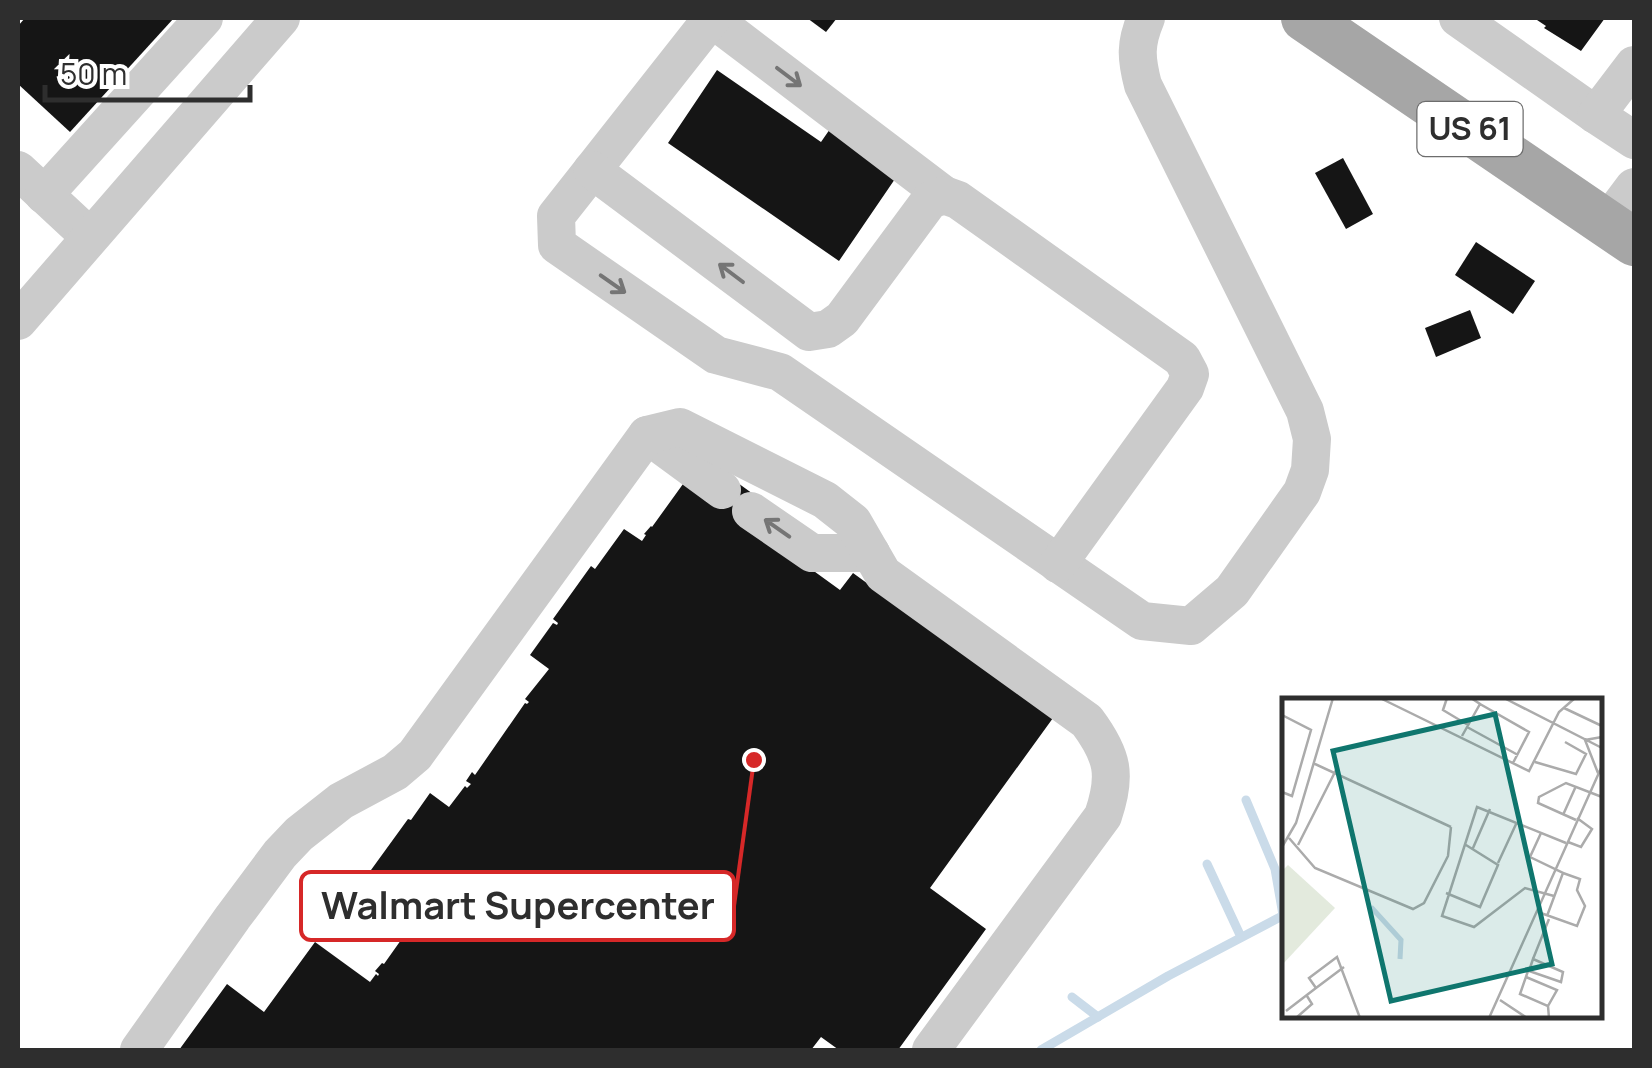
<svg xmlns="http://www.w3.org/2000/svg" width="1652" height="1068" font-family="Manrope,sans-serif">
<style>
.lines{fill:none;stroke-linecap:round;stroke-linejoin:round}
.stream{stroke:#cadbe9;stroke-width:9}
.building{fill:#151515}
.minor{stroke:#cbcbcb;stroke-width:38}
.major{stroke:#a6a6a6;stroke-width:48}
.oneway{stroke:#757575}
.labels{text-anchor:middle;stroke-width:10;stroke-linejoin:round;paint-order:stroke}
.shield{fill:#fff;stroke:#6d6d6d;stroke-width:2.5}
.shield-label{font-size:32px;font-weight:bold;fill:#2e2e2e}
.inset-river{fill:none;stroke:#cadbe9;stroke-width:5}
.inset-road{fill:none;stroke:#ababab;stroke-width:2.5}
.view{fill:#0f766e;fill-opacity:0.15;stroke:#0f766e;stroke-width:5}
.inset-edge{fill:none;stroke:#2e2e2e;stroke-width:5}
.leader{fill:none;stroke:#d62828;stroke-width:4}
.callout-dot{fill:#d62828;stroke:#fff;stroke-width:4}
.callout{fill:#fff;stroke:#d62828;stroke-width:4}
.callout-label{font-size:38px;text-anchor:middle;font-weight:bold;fill:#2e2e2e}
</style>
<rect width="100%" height="100%" fill="#fff"/>
<g class="lines">
<!-- stream -->
<g class="stream">
<polyline points="1246,800 1275,869 1283,915"/>
<polyline points="1207,864 1241,937"/>
<polyline points="1072,997 1098,1017"/>
<polyline points="1041,1050 1168,976 1284,915"/>
</g>
</g>
<!-- building -->
<g class="building">
<polygon points="25,18 174,18 70,132 18,84 18,26"/>
<polygon points="807,18 837,18 826,32"/>
<polygon points="1534,18 1605,18 1581,51 1544,28 1546,26"/>
<polygon points="717,70 821,142 830,129 897,176 839,261 668,143"/>
<polygon points="1343,158 1373,214 1346,229 1315,173"/>
<polygon points="1476,242 1535,281 1513,314 1455,275"/>
<polygon points="1470,310 1481,338 1436,357 1425,328"/>
<polygon points="731,478 760,499 811,569 840,590 853,573 1053,718 930,888 986,929 898,1050 839,1050 821,1037 811,1050 179,1050 227,984 264,1012 315,942 370,982 376,974 378,976 379,974 375,971 382,963 384,964 401,940 404,940 401,937 407,928 410,928 382,907 379,910 363,898 360,902 356,899 375,873 371,870 408,819 411,820 430,793 449,807 465,786 467,788 471,784 466,781 472,772 475,775 525,703 527,704 529,702 525,699 549,669 530,655 553,623 557,625 558,623 553,619 591,566 595,569 624,529 642,541 646,535 644,534 651,526 652,527 683,484"/>
</g>
<g class="lines">
<!-- minor -->
<g class="minor">
<polyline points="711,18 944,195"/>
<path d="M712 18 556 216 557 245 716 355 780 372 1142 621 1191 626 1232 591 1302 492 1310 470 1312 439 1305 411 1143 85C1136 58 1135 44 1146 18"/>
<polyline points="1458,18 1596,115"/>
<polyline points="1634,65 1596,115 1634,140"/>
<polyline points="18,170 90,237"/>
<polyline points="592,170 809,332 828,329 842,319 930,200 944,195 958,200 1182,359 1190,374 1185,388 1058,564"/>
<polyline points="44,195 204,18"/>
<polyline points="1607,223 1634,187"/>
<polyline points="18,321 281,18"/>
<polyline points="647,435 722,490"/>
<polyline points="751,511 812,553 871,553"/>
<path d="M139 1050 233 917 280 854 299 834 341 801 395 772 415 755 647 435 680 427 825 500 853 522 883 574 1087 721C1113 756 1117 775 1103 816L931 1050"/>
</g>
<!-- major -->
<polyline class="major" points="1305,18 1634,242"/>
</g>
<!-- one-way arrows -->
<defs><path id="oneway-shaft" d="M-6 0H5M1.5-3L5.5 0L1.5 3" fill="none" stroke-width="1.6" stroke-linecap="round" stroke-linejoin="round" transform="scale(2.5)"/></defs>
<g class="oneway">
<use href="#oneway-shaft" transform="translate(789 77) rotate(37)"/>
<use href="#oneway-shaft" transform="translate(731 273) rotate(-143)"/>
<use href="#oneway-shaft" transform="translate(613 284) rotate(35)"/>
<use href="#oneway-shaft" transform="translate(777 528) rotate(-145)"/>
</g>
<g class="labels">
<!-- shield labels -->
<rect class="shield" x="1417.5" y="102" width="105" height="54" rx="8"/>
<g class="shield-label">
<text x="1470" y="140">US 61</text>
</g>
</g>
<!-- overview -->
<g transform="translate(1282 698)">
<rect width="320" height="320" fill="#fff"/>
<path d="M6 167 53 210 0 267V173Z" fill="#e3eadd"/>
<path class="inset-river" d="M89 209 119 242 118 261"/>
<path class="inset-road" d="M98 0 247 73 277 14 293 0M165 0 161 12 186 27M222 0 320 50M198 6 247 34 231 65M282 10 320 28M0 17 29 32 10 98 0 94M185 29 236 57M180 38 198 6 189 0M253 64 294 76 304 56 283 44M31 65 169 129M316 75 303 42 320 39M281 117 294 88M294 122 256 105 257 99 284 85 320 99M259 135 248 159 281 175 265 218M7 140 33 170 131 211 142 205 166 158 169 129M286 144 299 149 310 131 295 120M16 147 54 72M0 149 14 125 51 0M191 150 208 111M216 165 235 124M164 195 198 209 216 167 184 147M272 198 243 190 192 229 160 218 195 109 284 145M256 214 295 228 303 208 295 192 298 181 281 175M251 261 281 274 279 284 247 273ZM251 261 267 221M246 273 238 296 266 308 267 320M244 279 275 292 266 308M34 290 62 269M218 302 245 320M4 313 34 290 27 280 55 259 78 320M14 320 30 306 25 298M207 320 320 68"/>
<path class="view" d="M213 16 270 266 109 303 51 53Z"/>
<rect width="320" height="320" class="inset-edge"/>
</g>
<!-- callouts -->
<path class="leader" d="M754 760L734 906"/>
<circle class="callout-dot" cx="754" cy="760" r="10"/>
<rect class="callout" x="301" y="872" width="433" height="68" rx="10"/>
<g class="callout-label">
<text x="518" y="919">Walmart Supercenter</text>
</g>
<!-- border -->
<rect width="1652" height="1068" fill="none" stroke="#2e2e2e" stroke-width="40"/>
<!-- scale -->
<path d="M45 85v15h205v-15" fill="none" stroke="#2e2e2e" stroke-width="5"/>
<text x="60" y="85" font-size="30" fill="#2e2e2e" stroke="#ffffff" stroke-width="8" paint-order="stroke">50 m</text>
</svg>
